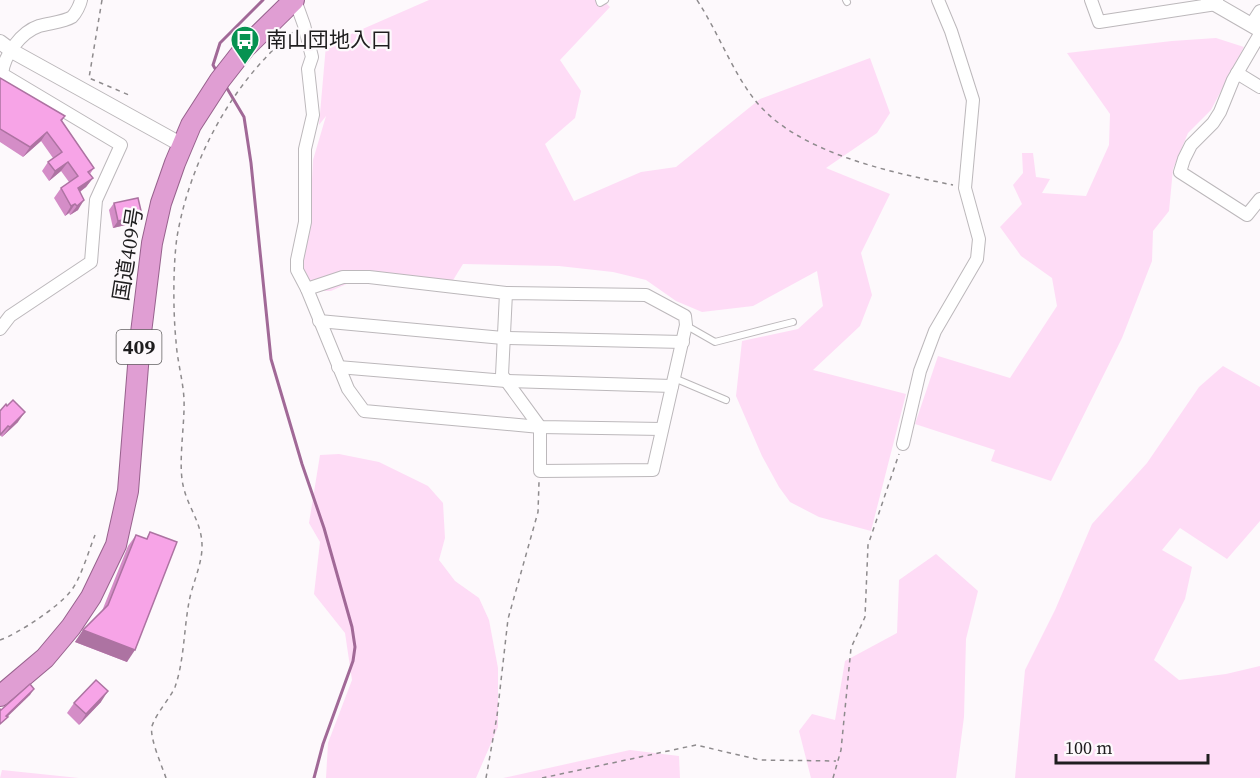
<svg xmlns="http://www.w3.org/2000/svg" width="1260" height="778" font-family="'Source Serif 4','Noto Sans JP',serif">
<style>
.green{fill:#fedcf6}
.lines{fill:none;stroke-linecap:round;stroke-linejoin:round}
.stream{stroke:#a16997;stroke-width:3}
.service-casing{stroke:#bcb8bb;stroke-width:8}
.minor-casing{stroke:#bcb8bb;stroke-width:14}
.tertiary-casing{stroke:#bcb8bb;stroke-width:16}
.trunk-casing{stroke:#97628d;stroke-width:22}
.path{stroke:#8e8b8d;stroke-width:1.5;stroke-dasharray:4.5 4.5;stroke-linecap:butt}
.service{stroke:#fff;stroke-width:6}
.minor{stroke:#fff;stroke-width:12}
.tertiary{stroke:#fff;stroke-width:14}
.trunk{stroke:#e09ed3;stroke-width:20}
.wall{fill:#d48dc7}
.shaded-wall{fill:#ad73a2}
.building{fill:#f7a4e7;stroke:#ad73a2;stroke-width:1.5}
.labels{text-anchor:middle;stroke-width:4.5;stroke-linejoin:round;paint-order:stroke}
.shield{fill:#fdf9fc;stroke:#626061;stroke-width:1.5}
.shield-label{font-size:20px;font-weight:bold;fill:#1f1e1f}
.poi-label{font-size:21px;fill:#1f1e1f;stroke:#fdf9fc;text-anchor:start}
.street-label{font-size:21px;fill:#1f1e1f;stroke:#fdf9fc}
</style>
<rect width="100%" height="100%" fill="#fdf9fc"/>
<!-- green -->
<g class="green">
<polygon points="429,0 603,0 610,7 560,60 581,91 575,118 545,144 574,201 641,172 676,167 760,99 870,58 890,113 877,133 826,168 890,194 861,253 872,295 860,326 813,370 906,394 871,531 819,517 790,502 779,487 762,456 736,396 742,341 798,329 823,306 817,271 753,306 702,312 676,301 646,280 613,272 559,266 463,264 447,290 360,278 331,291 307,291 300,274 310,218 313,160 326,116 319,125 326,45"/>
<polygon points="1216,38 1244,47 1211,110 1188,133 1173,169 1169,211 1153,231 1152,261 1122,338 1051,481 991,461 995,450 915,424 938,356 1010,378 1057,306 1052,278 1021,256 1000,227 1022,204 1013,185 1023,173 1022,153 1033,153 1036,177 1050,179 1042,193 1086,196 1109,145 1110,114 1067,53 1172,41"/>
<polygon points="1223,366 1260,387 1260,521 1227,559 1180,528 1162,550 1192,567 1185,599 1154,660 1179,680 1226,674 1260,666 1260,778 1015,778 1025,670 1055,610 1092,524 1147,463 1199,387"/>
<polygon points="339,454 379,462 428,486 443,503 445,538 439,560 455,581 479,598 489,620 498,668 498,727 476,778 326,778 328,743 352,680 345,633 314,594 320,542 309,523 320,455"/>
<polygon points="936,554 978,591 966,639 964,717 956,778 811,778 799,731 812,714 835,720 845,661 897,633 899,580"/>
<polygon points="630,750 679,756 680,778 503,778"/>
<polygon points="2,770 79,778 0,778"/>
</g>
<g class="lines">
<!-- stream -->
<g class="stream">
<polyline points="217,72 213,65 220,43 263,0"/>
<polyline points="225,85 244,117 251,163 271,359 302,464 324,528 352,627 355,647 353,661 323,744 314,778"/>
</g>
<!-- service casing -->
<g class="service-casing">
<g id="service">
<polyline points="599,0 600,3 605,0"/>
<polyline points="846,0 847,2"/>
<polyline points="687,326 715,342 793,322"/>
<polyline points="674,378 726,400"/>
</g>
</g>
<!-- minor casing -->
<g class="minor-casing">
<g id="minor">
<polyline points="295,0 304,25 312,57 308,69 313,115 305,149 305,222 297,260 297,270 307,289 348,389 364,411 540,427 662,429"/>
<polyline points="1091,0 1099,22 1216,4 1217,1"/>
<polyline points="1251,25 1260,11"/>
<polyline points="1260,34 1233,80 1220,112 1213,123 1191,145 1184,159 1180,172 1247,215 1260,199"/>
<polyline points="1237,73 1260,87"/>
<polyline points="307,289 343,277 369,277 506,293 646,295 685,316 686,325 653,470 540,471 540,427 502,375 506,293"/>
<polyline points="319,321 503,338 683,342"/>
<path d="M0 329 10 316 91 262 96 200 121 145 2 74C4 55 21 32 39 26 49 23 64 22 72 17 76 13 80 5 81 0"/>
<polyline points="338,367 506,381 672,386"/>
<polyline points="903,444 920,371 935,331 977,259 979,239 965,188 973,100 951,31 938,0"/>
</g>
</g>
<!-- tertiary casing -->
<g class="tertiary-casing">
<g id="tertiary">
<polyline points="1208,0 1260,30"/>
<polyline points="0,42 12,51 182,145"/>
</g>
</g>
<!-- trunk casing -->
<g class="trunk-casing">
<polyline id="trunk" points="0,696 45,658 71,627 91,597 116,545 128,491 140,341 152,243 161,203 175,163 191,125 220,80 245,48 294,0"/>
</g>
<!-- path -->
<g class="path">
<polyline points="102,0 89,78 129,95"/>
<path d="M697 0C718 32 731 69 754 99 796 153 890 172 953 185"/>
<path d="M0 640C18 634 58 607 70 592 80 581 89 550 95 535"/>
<path d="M166 778C162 766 149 737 152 726 157 712 169 700 175 687 184 662 184 628 189 602 192 585 201 567 202 549 203 523 188 509 183 485 178 462 185 424 184 399 183 380 177 360 176 341 173 312 173 265 177 237 190 160 233 81 293 32"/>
<polyline points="486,778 497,716 508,619 538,512 539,482"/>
<polyline points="542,778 696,745 760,760 836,761"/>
<polyline points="833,778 841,750 851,648 865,617 868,545 899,454"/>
</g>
<!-- service -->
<use href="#service" class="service"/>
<!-- minor -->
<use href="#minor" class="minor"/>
<!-- tertiary -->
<use href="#tertiary" class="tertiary"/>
<!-- trunk -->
<use href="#trunk" class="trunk"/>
</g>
<!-- wall -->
<g class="wall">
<polygon points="0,78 65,116 62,121 94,168 90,174 93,178 86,187 80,192 78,210 70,215 69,213 65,216 54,198 61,188 69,182 61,171 49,181 42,171 48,162 53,158 41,141 23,157 0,142"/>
<polygon points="114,203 142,215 138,222 113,228 109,210"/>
<polygon points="0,411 18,422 2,437 1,436"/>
<polygon points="150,532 127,662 75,642 83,630 102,611 128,546 136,535 146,539"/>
<polygon points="101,702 79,725 67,713 74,703"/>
</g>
<!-- shaded-wall -->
<g class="shaded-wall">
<polygon points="47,132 41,141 23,157 30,147"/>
<polygon points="68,162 61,171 49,181 55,171"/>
<polygon points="93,178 86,187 71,198 78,188"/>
<polygon points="84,200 78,210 70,215 77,206"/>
<polygon points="75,204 69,213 65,216 71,206"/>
<polygon points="142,215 138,222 113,228 118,221"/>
<polygon points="25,412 18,422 2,437 10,427"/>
<polygon points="83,630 135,650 127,662 75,642"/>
<polygon points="34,689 30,695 2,722 6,716"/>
<polygon points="108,691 101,702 79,725 86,714"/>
</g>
<!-- building -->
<g class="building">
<polygon points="0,78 65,116 61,120 94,168 88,172 93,178 78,188 84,200 77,206 75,204 71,206 61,188 78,176 68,162 55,171 48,162 62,152 47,132 30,147 0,129"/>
<polygon points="138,198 142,215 118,221 114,203"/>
<polygon points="13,400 25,412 10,427 8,426 0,435 0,411 6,404 7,406"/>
<polygon points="150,532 177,542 135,650 83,630 108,605 136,535 147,539"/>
<polygon points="96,680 108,691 86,714 74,703"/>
<polygon points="30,684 34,689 6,716 8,717 0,724 0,709 1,710"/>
</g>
<!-- icons -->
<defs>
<g id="bus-pin" transform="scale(1.5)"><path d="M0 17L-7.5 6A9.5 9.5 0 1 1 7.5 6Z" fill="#079251" stroke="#fdf9fc"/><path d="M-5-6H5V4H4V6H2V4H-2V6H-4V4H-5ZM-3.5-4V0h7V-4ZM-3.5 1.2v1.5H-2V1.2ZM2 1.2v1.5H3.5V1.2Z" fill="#fff"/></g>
</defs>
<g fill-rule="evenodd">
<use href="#bus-pin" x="245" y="40"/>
</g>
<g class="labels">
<!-- shield labels -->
<rect class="shield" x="116.5" y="330" width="45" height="34" rx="4.5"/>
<g class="shield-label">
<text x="139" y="354">409</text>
</g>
<!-- poi labels -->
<g class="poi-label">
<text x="266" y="47">南山団地入口</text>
</g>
<!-- street labels -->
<g class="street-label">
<text transform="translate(128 254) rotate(-81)" y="7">国道409号</text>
</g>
</g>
<!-- scale -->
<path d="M1056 754v9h152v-9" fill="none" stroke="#1f1e1f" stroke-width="3"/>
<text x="1065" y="754" font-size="18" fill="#1f1e1f" stroke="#fdf9fc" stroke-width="4.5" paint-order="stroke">100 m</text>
</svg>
